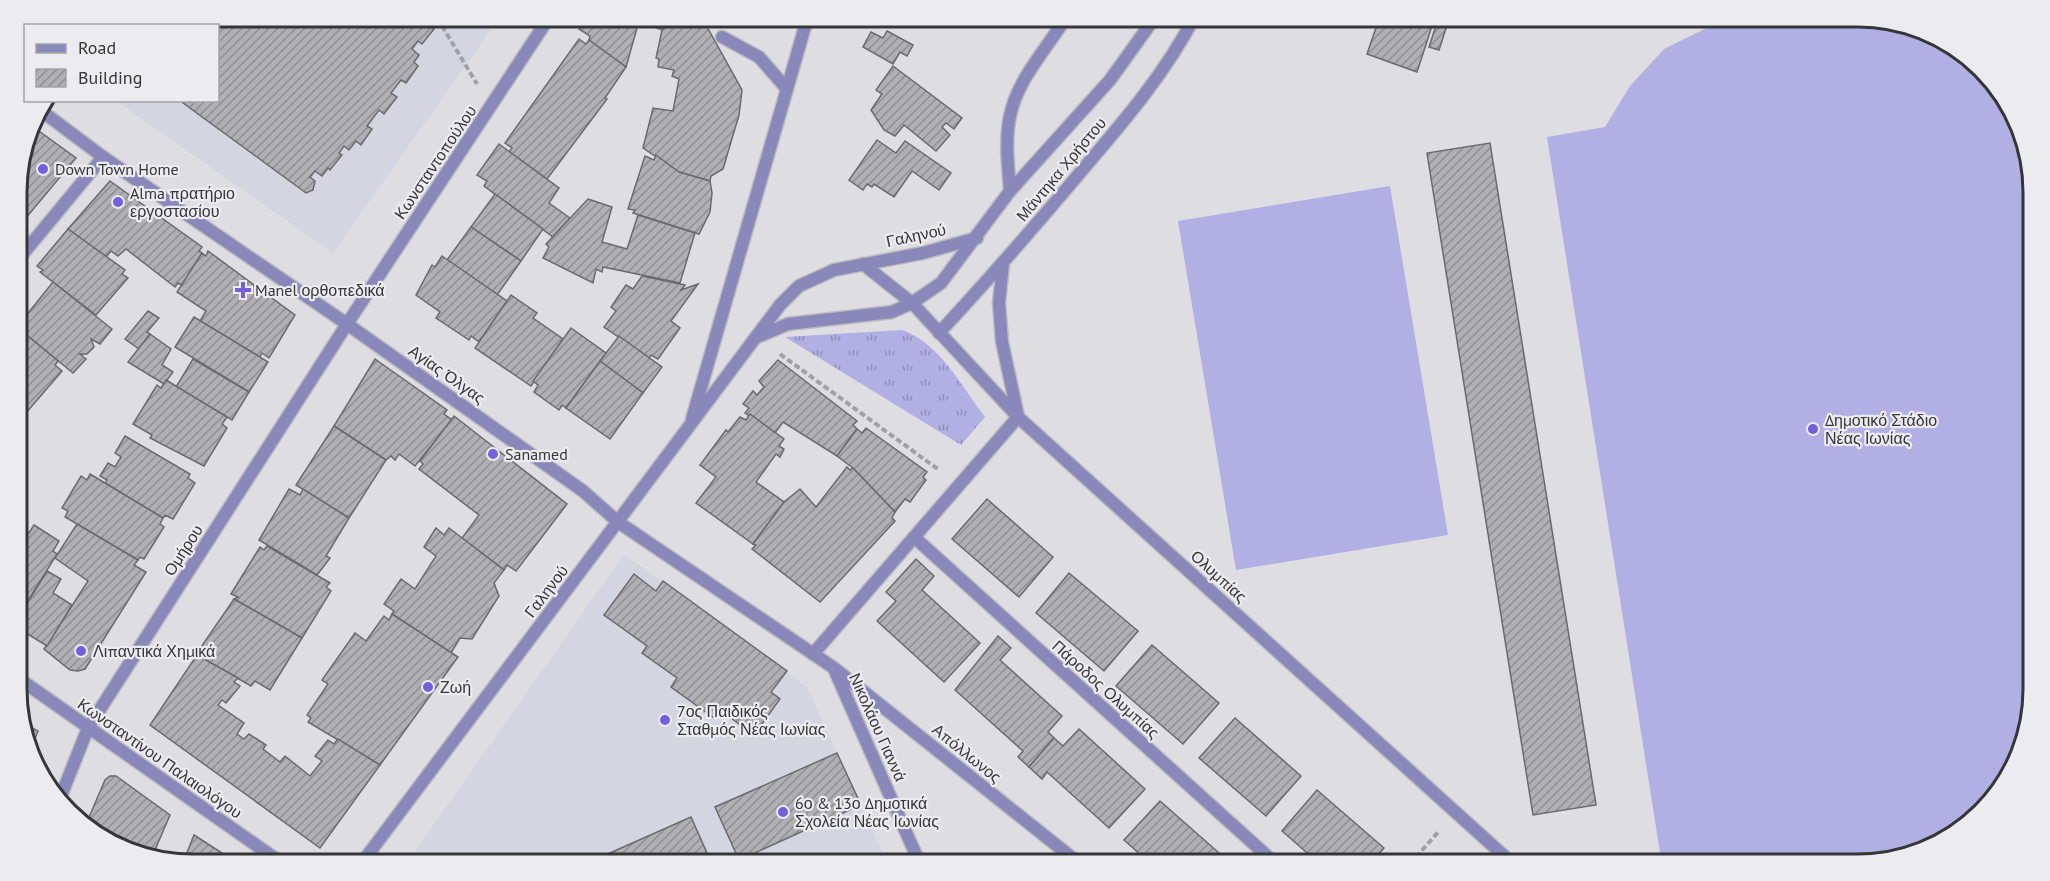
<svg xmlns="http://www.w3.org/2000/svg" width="2050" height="881" font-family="'PT Sans',sans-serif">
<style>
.built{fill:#d5d5e1}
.grass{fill:url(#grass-tufts)}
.garden{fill:#b1afe4}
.building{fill:url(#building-hatch);stroke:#6a6a6e;stroke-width:1.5}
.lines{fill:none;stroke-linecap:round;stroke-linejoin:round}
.street-casing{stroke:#bcbcc0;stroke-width:15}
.path{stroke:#a1a1a5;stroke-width:4;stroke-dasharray:6 3;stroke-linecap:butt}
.street{stroke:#8a88ba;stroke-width:12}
.poi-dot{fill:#7360da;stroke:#ebebf0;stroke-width:2}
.labels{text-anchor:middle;stroke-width:4.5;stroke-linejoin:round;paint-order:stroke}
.street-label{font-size:16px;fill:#363638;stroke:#ebebf0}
.poi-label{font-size:16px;fill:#363638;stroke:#ebebf0;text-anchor:start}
.rim{fill:none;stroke:#363638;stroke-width:3}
</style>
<defs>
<pattern id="grass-tufts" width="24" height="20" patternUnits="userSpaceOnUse" patternTransform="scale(1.5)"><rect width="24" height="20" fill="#b1afe4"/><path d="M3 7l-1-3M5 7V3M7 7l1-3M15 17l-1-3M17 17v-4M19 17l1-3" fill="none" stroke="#918fba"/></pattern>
<pattern id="building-hatch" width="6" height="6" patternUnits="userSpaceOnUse" patternTransform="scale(1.5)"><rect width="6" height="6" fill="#afafb4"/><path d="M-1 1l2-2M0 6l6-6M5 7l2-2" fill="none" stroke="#8f8f93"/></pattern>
</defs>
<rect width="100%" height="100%" fill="#dedee2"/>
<!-- built -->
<g class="built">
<polygon points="192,16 500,17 333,253 116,101 218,100 218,26 147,25"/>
<polygon points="624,554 807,687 888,864 406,864"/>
</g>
<!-- grass -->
<path class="grass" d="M902 330C939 342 962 387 985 417L961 445 785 337Z"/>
<!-- garden -->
<g class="garden">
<polygon points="1729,17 1858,17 1925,30 1997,85 2032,169 2033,689 2020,756 1964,828 1914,855 1869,864 1702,864 1696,857 1661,859 1547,137 1605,127 1630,86 1664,49"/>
<polygon points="1390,186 1448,535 1236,570 1178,221"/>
</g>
<!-- building -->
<g class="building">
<polygon points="192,16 455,16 453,21 448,18 442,26 434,21 430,27 434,29 422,44 418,41 412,49 419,55 414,62 418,66 406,83 401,80 391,93 397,97 384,114 379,110 367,126 372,129 361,145 356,141 349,150 344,146 339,153 342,155 330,170 328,168 322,176 315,171 310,177 315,181 313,190 306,193 179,100 218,100 218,26 163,26 166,22"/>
<polygon points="587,16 681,16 662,30 639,21 626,67 589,40 590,36 579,29"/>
<polygon points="681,16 701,16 742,90 739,115 723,169 711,176 710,181 679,172 643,148 653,108 673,111 679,79 672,76 674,70 658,67 659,59 656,58 662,30"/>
<polygon points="1380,16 1426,16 1425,21 1433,23 1417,72 1367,54"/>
<polygon points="1439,16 1450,16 1439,50 1429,47"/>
<polygon points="887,31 913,45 907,56 900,52 893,64 863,47 871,32 883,38"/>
<polygon points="579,39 586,44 589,40 626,67 605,98 607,99 547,179 509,152 512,148 505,143"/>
<polygon points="893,66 962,118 954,129 946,123 942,127 950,135 936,151 904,125 895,136 884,130 871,110 882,94 876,90"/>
<polygon points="32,126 76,158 20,225 17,223 17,181"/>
<polygon points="877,140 896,153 905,141 951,173 939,190 912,171 894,197 874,184 872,187 867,184 863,190 849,180"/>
<polygon points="1490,143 1596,805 1533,815 1427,153"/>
<polygon points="499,144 559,188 549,203 570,218 553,237 484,186 487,181 477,175"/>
<polygon points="656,155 679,172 710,181 712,193 710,212 699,234 633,213 635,210 628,209 645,156 654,160"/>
<polygon points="110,181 202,247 199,251 202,253 182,285 178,283 175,287 126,249 118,256 111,251 106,257 68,229"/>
<polygon points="495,194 543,229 521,261 471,227"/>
<polygon points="588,199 612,207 602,242 627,249 638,215 695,233 680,283 603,267 602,272 596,269 593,283 543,258 549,247 546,244"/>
<polygon points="471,227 521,261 497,295 447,260"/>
<polygon points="68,229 125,270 122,274 128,278 96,315 40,272 43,270 37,266"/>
<polygon points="208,251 295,315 269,358 262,353 260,357 200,321 206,311 177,292 202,253 206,256"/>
<polygon points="442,256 507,301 479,342 471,336 469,340 436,318 440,312 416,295 432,265 435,267"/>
<polygon points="642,276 685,285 681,290 698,284 671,321 680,328 658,359 651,355 649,358 604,327 616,311 611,307 626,285 633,289"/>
<polygon points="53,282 112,329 100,344 91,339 94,347 87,354 80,354 86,359 73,373 17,327"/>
<polygon points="511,295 537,313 533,318 563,339 531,386 475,348"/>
<polygon points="148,311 159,318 147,332 150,334 139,349 125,339"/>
<polygon points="194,317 268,362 249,392 175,347"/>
<polygon points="17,327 58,361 55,365 62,371 26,413 19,407 17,409"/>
<polygon points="571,328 606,353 566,408 562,405 559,410 534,392 538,385 533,381"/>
<polygon points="150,334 171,349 162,365 173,372 164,384 128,362"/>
<polygon points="619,336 662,367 643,393 600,361"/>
<polygon points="193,359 249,392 232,420 176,387"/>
<polygon points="375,359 447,410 444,414 452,420 415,466 399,454 395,460 391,456 386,460 334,426"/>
<polygon points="778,360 857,421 853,425 857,429 837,456 783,422 775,433 745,413 749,408 743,404 753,391 757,395 764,387 759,381"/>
<polygon points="600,361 643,393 610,439 566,408"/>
<polygon points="166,380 227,417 222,424 227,428 204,466 150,438 152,435 133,424 157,385 161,388"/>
<polygon points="750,414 784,439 779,446 784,449 780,457 776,454 756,482 784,502 753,544 696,503 716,477 700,465 726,430 728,432 740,417 746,420"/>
<polygon points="454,416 567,504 516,571 507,565 504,570 462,538 479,515 419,469 423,464 420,461"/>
<polygon points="334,426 386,460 349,518 296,485"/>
<polygon points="866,428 927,472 923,477 926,480 910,502 905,499 895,512 853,468 837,456 857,429 862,433"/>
<polygon points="125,436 190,474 188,478 195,483 173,519 165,515 163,518 105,483 107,480 100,476 108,463 115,467 121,457 115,453"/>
<polygon points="847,467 850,470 853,468 895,512 892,518 895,521 820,602 752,549 756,545 753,544 784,502 800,489 816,507"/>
<polygon points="90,474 163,518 160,524 164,527 144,559 140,557 138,560 65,517 68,511 62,508 81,476 87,480"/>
<polygon points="289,489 300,495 303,489 349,518 326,556 330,558 317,575 259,540"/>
<polygon points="987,499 1053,557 1019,597 952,539"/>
<polygon points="77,524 138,560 134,565 146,572 85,669 78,671 70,670 44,649 88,581 55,558"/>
<polygon points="34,525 59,541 53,551 57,554 18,617 18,526 29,533"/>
<polygon points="436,528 444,535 449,528 504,570 494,583 499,596 472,639 460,638 451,653 392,614 394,611 384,604 401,579 415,589 436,556 424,547"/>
<polygon points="267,546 330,583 326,587 331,591 302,638 234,599 238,597 231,594 260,547 264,550"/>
<polygon points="916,559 934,576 922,590 980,643 944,682 877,621 896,601 886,592"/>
<polygon points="47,571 61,579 53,593 72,605 47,646 18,628 18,618"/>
<polygon points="1069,573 1138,631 1104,671 1036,613"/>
<polygon points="634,574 656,591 663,581 787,671 771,692 780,699 754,735 720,710 714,718 671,687 677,678 642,653 647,646 604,615"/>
<polygon points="234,599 302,638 270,690 255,681 251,686 202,658 204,654 199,650"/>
<polygon points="392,614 458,657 380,765 308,722 311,718 307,715 328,684 322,680 355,633 366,641 384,616 389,620"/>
<polygon points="998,636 1011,648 1000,660 1062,716 1048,732 1054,738 1029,767 1018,757 1023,751 955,690"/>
<polygon points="1152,645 1219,703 1183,744 1116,686"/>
<polygon points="197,655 238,678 234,682 240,686 226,703 222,700 218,705 244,723 237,734 244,739 249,734 266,745 263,749 280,762 285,756 310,776 322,761 315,756 328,740 334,744 338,739 380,765 320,848 150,725"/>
<polygon points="1235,718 1301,776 1266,816 1199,758"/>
<polygon points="23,723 38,731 32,746"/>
<polygon points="1079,729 1145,789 1109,828 1047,772 1042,779 1029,767 1054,738 1063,746"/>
<polygon points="837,753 861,805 739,860 715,807"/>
<polygon points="110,776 116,776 170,815 152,857 125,851 87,822 105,780"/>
<polygon points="1317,790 1384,848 1370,864 1320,864 1282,831"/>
<polygon points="1160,801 1227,860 1223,864 1151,864 1124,840"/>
<polygon points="691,817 707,853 691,861 693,864 585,864"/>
<polygon points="194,835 239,864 183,863"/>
</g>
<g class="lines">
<!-- street casing -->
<g class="street-casing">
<g id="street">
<polyline points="722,37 759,57 787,89"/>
<polyline points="39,109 103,157 347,324 583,491 618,522 834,668 1080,864"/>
<path d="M1010 191C1008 164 1004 135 1012 108 1021 76 1049 45 1067 16"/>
<polyline points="17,261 103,157"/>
<polyline points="863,264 912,303 1018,417 1513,864"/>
<polyline points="1003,264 999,303 1002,342 1018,416"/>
<path d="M939 333C989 279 1037 224 1084 168 1125 120 1166 72 1195 16"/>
<polyline points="757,337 788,324 892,312 912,303 941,283 1010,191 1110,80 1156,16"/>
<polyline points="692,419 808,16"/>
<polyline points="914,537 1276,864"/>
<polyline points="813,654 1018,417"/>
<polyline points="835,671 920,864"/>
<polyline points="18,678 283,864"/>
<polyline points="59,801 88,728 347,324 550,16"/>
<polyline points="361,864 780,305 799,286 834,270 923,253 977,238"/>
</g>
</g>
<!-- path -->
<g class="path">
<polyline points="442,26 477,84"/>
<polyline points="780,354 939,470"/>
<polyline points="1410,864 1439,831"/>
</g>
<!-- street -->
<use href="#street" class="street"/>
</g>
<!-- markers -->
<g class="poi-dot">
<circle cx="43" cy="169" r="6"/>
<circle cx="118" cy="202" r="6"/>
<path d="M240 281h6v6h6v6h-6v6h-6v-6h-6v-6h6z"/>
<circle cx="1813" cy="429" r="6"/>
<circle cx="493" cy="454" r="6"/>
<circle cx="81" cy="651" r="6"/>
<circle cx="428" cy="687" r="6"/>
<circle cx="665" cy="720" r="6"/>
<circle cx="783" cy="812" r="6"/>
</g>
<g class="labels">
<!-- street labels -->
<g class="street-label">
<text transform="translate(435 162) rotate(-56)" y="6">Κωνσταντοπούλου</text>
<text transform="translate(1061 169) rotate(-50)" y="6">Μάντηκα Χρήστου</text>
<text transform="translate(916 235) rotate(-12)" y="6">Γαληνού</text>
<text transform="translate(447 374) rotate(35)" y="6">Αγίας Όλγας</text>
<text transform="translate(183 550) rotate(-57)" y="6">Ομήρου</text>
<text transform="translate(1219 576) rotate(42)" y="6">Ολυμπίας</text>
<text transform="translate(546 591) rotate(-53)" y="6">Γαληνού</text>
<text transform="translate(1106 689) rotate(42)" y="6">Πάροδος Ολυμπίας</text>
<text transform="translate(878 727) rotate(66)" y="6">Νικολάου Γιαννά</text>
<text transform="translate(967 753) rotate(39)" y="6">Απόλλωνος</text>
<text transform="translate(160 758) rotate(35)" y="6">Κωνσταντίνου Παλαιολόγου</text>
</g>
<!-- poi labels -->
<g class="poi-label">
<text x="55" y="175">Down Town Home</text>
<text x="130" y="199">Alma πρατήριο<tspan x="130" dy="18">εργοστασίου</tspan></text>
<text x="255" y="296">Manel ορθοπεδικά</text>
<text x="1825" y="426">Δημοτικό Στάδιο<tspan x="1825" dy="18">Νέας Ιωνίας</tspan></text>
<text x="505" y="460">Sanamed</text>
<text x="93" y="657">Λιπαντικά Χημικά</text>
<text x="440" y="693">Ζωή</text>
<text x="677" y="717">7ος Παιδικός<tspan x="677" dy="18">Σταθμός Νέας Ιωνίας</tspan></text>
<text x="795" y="809">6ο &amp; 13ο Δημοτικά<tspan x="795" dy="18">Σχολεία Νέας Ιωνίας</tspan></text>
</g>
</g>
<!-- crop -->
<path d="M0 0H2050V881H0ZM192 27H1858A165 165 0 0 1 2023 192V689A165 165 0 0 1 1858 854H192A165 165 0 0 1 27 689V192A165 165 0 0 1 192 27Z" fill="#ebebf0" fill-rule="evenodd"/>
<path class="rim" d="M192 27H1858A165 165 0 0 1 2023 192V689A165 165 0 0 1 1858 854H192A165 165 0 0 1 27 689V192A165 165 0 0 1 192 27Z"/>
<!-- legend -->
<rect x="24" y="24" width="195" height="78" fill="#ebebf0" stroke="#a3a3a6" stroke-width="1.5"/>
<rect x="36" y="44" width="30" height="9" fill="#8a88ba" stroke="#a3a3a6" stroke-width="1.5"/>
<text x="78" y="54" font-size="18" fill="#363638">Road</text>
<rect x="36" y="69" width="30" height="18" fill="url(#building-hatch)" stroke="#a3a3a6" stroke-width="1.5"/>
<text x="78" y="84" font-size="18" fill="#363638">Building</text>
</svg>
